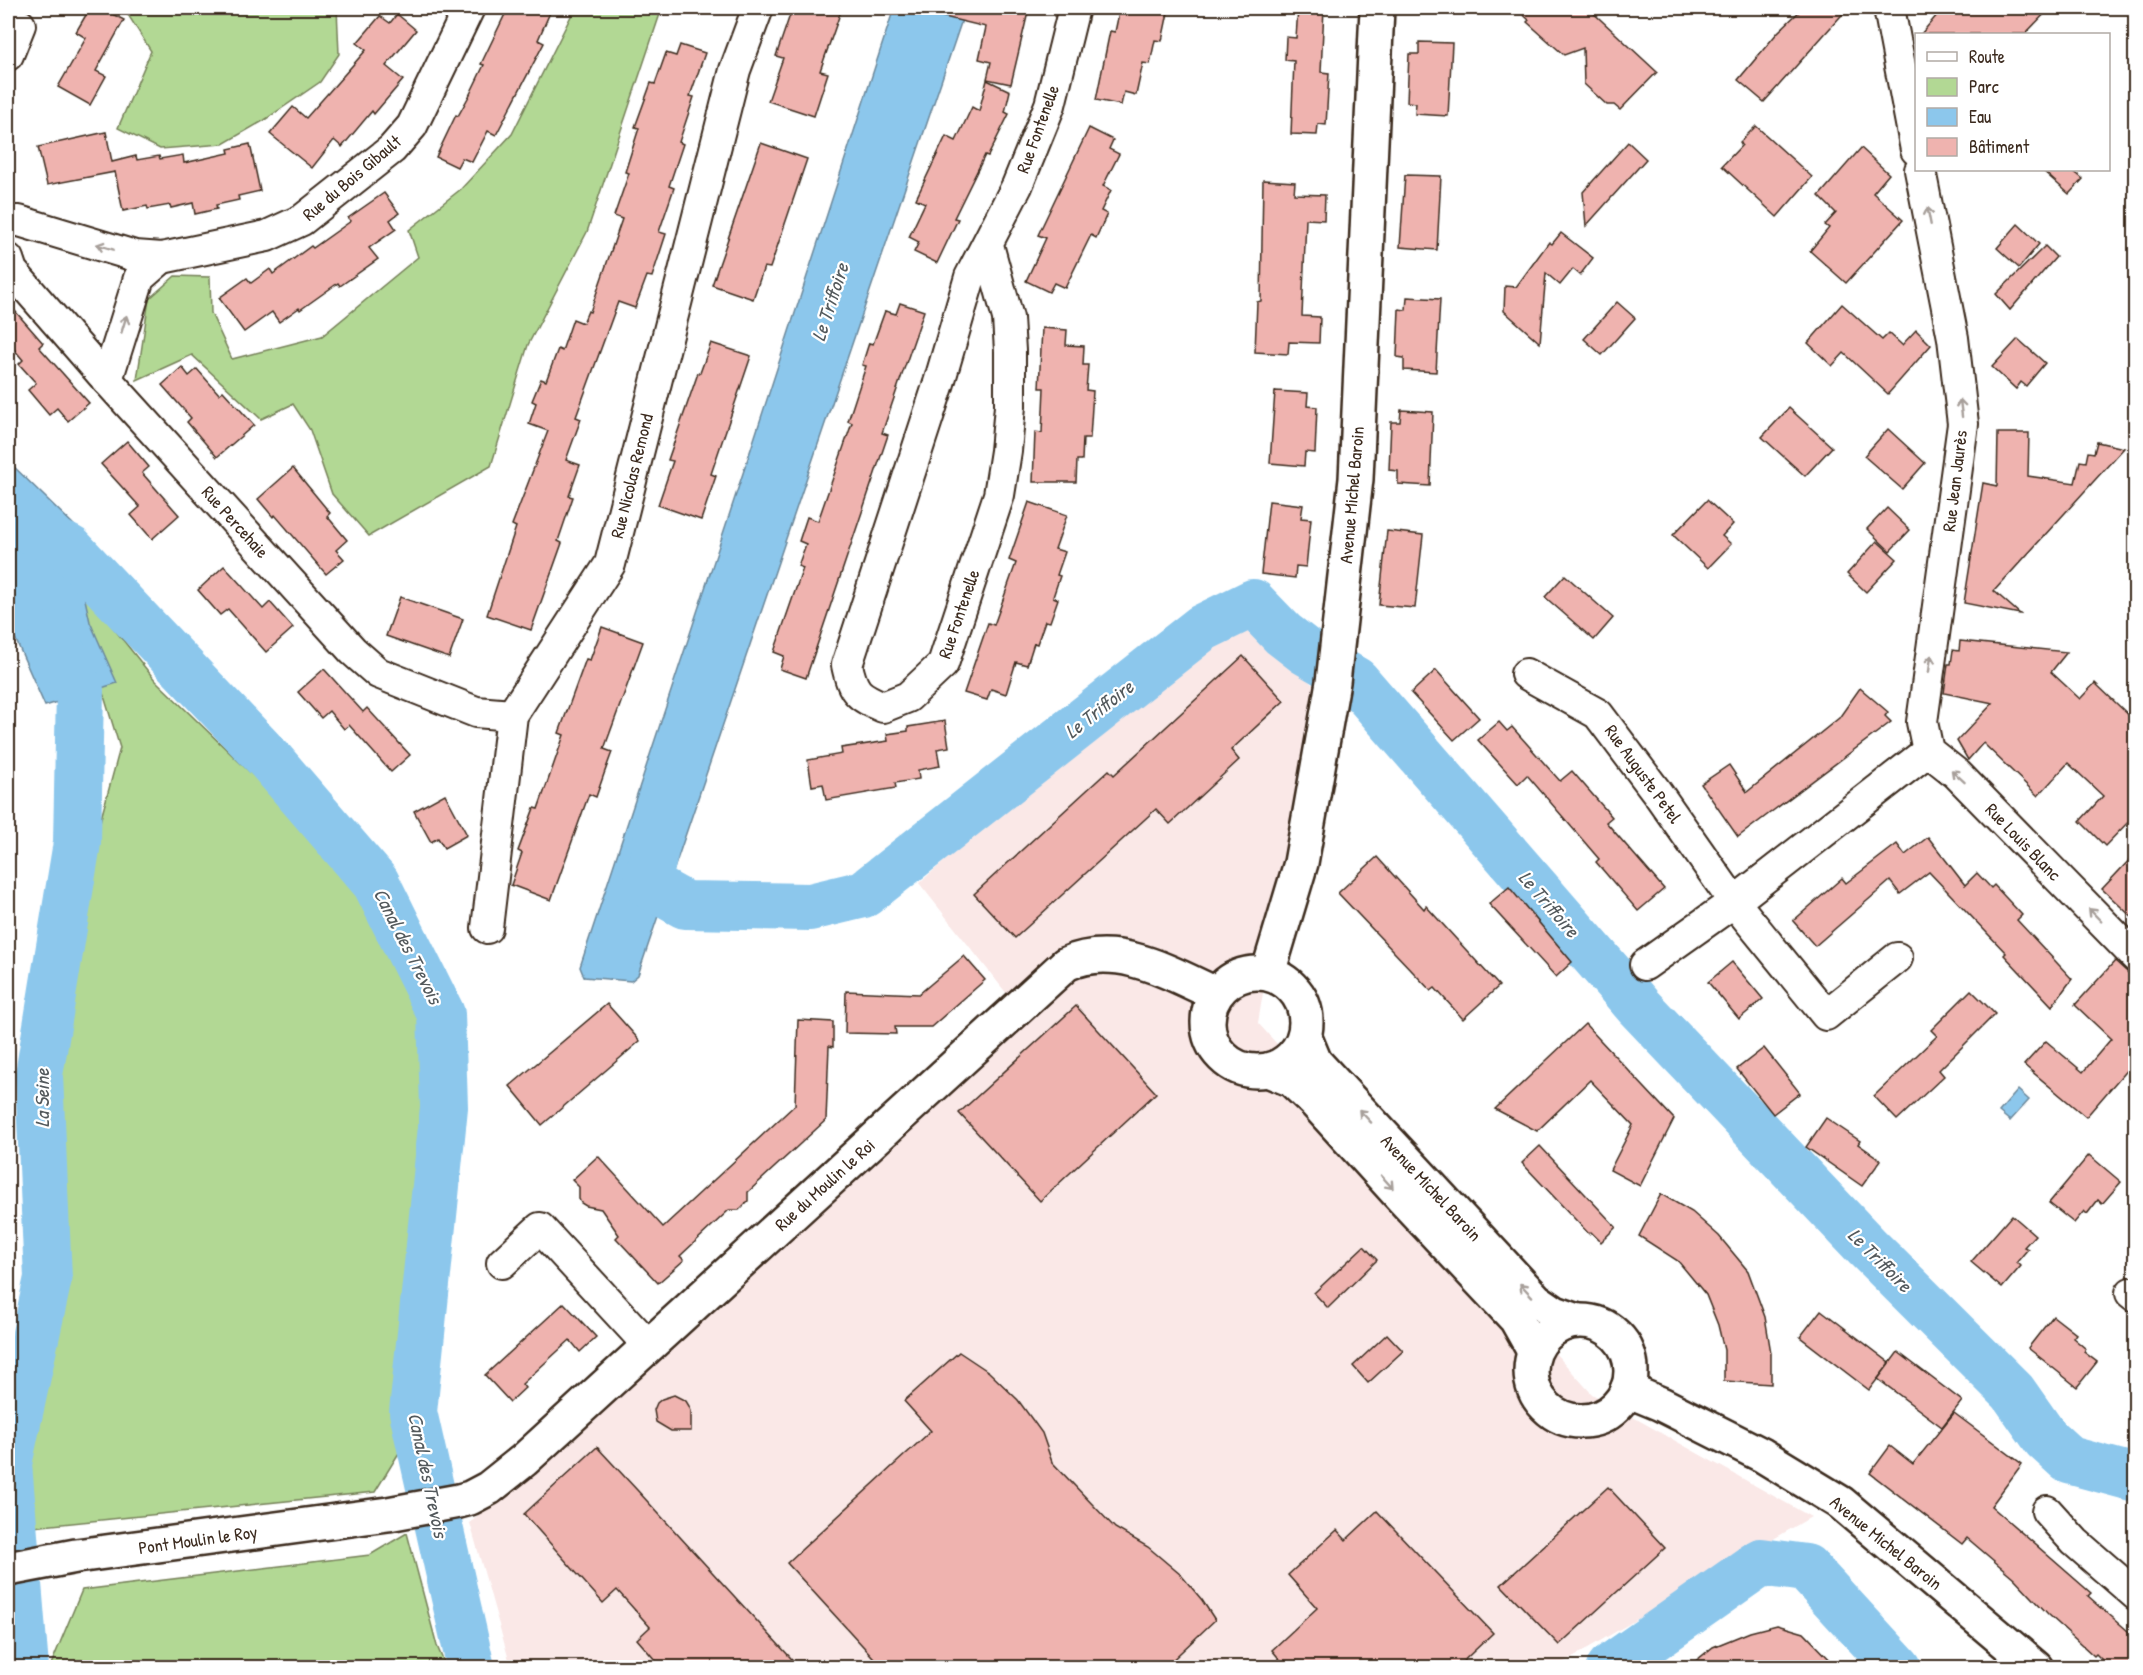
<svg xmlns="http://www.w3.org/2000/svg" width="2143" height="1675" font-family="'Patrick Hand',sans-serif">
<style>
.built{fill:#fae8e7}
.green{fill:#b2d894;stroke:#768159;stroke-width:1.5}
.water{fill:#8cc7ec;stroke:#6c889a;stroke-width:1.5}
.lines{fill:none;stroke-linecap:round;stroke-linejoin:round}
.river{stroke:#8cc7ec;stroke-width:48}
.building{fill:#efb3af;stroke:#3b2a1e;stroke-width:1.5}
.minor-casing{stroke:#3b2a1e;stroke-width:34}
.tertiary-casing{stroke:#3b2a1e;stroke-width:38}
.minor{stroke:#fff;stroke-width:30}
.tertiary{stroke:#fff;stroke-width:33}
.oneway{stroke:#a79f9a}
.labels{text-anchor:middle;stroke-width:4.5;stroke-linejoin:round;paint-order:stroke}
.street-label{font-size:18px;fill:#3b2a1e;stroke:#fff}
.water-label{font-size:20px;font-style:italic;fill:#53595c;stroke:#fff}
</style>
<rect width="100%" height="100%" fill="#fff"/>
<filter id="ink" filterUnits="userSpaceOnUse"><feTurbulence type="fractalNoise" baseFrequency=".0167" numOctaves="2"/><feDisplacementMap in="SourceGraphic" scale="12" xChannelSelector="R" yChannelSelector="G"/><feConvolveMatrix kernelMatrix="1 2 1 2 8 2 1 2 1" color-interpolation-filters="sRGB"/></filter>
<g filter="url(#ink)">
<!-- built -->
<polygon class="built" points="1236,612 1314,686 1258,1023 1592,1394 1811,1517 1554,1668 511,1667 470,1523 597,1404 1011,999 919,883"/>
<!-- green -->
<g class="green">
<polygon points="116,8 204,8 208,10 217,8 337,8 339,54 320,82 263,121 223,144 160,149 118,128 151,51 127,13"/>
<polygon points="575,8 662,8 587,232 528,345 491,466 369,536 332,494 310,430 293,404 261,419 192,355 137,380 149,299 175,276 210,277 211,313 232,359 322,336 418,257 409,230 461,189 512,134"/>
<polygon points="79,585 155,680 261,783 351,879 387,939 421,1004 424,1098 404,1323 402,1448 375,1492 33,1527 24,1467 63,1257 58,1157 59,1059 96,837 120,748 88,644"/>
<polygon points="407,1533 437,1646 446,1667 50,1667 82,1590 370,1555"/>
</g>
<!-- water -->
<g class="water">
<polygon points="894,8 966,8 638,975 631,981 584,977 580,967 748,458"/>
<polygon points="8,461 114,564 89,589 82,586 90,622 117,683 45,706 8,622"/>
<polygon points="2018,1090 2029,1100 2010,1121 1999,1112"/>
</g>
<g class="lines">
<!-- river -->
<g class="river">
<polyline points="8,519 70,549 271,761 376,883 441,1014 444,1107 413,1412 471,1668"/>
<polyline points="657,840 647,884 685,905 810,907 864,894 1202,628 1253,603 1283,634 1305,651 1356,681 1638,1006 1867,1247 2013,1392 2046,1439 2069,1460 2136,1478"/>
<polyline points="25,1668 8,1464 48,1278 39,1075 77,843 80,690 53,635"/>
<polyline points="1610,1668 1761,1562 1806,1568 1898,1668"/>
</g>
</g>
<!-- building -->
<g class="building">
<polygon points="90,8 101,8 124,20 96,71 106,76 90,105 58,87 86,38 76,32"/>
<polygon points="508,8 552,8 538,40 544,43 496,135 488,131 472,162 462,158 457,167 436,157 456,115 458,116 469,96 484,65 481,64"/>
<polygon points="795,8 842,8 820,71 828,73 814,116 768,101 783,58 776,56 791,12 793,13"/>
<polygon points="941,8 1029,8 1011,84 987,79 991,62 979,59 986,27 940,16"/>
<polygon points="1120,8 1169,8 1162,41 1155,40 1150,64 1143,63 1136,95 1124,92 1121,105 1096,100 1110,31 1115,32"/>
<polygon points="1298,8 1324,8 1321,72 1329,73 1326,125 1318,124 1317,135 1291,134 1294,61 1285,60 1286,37 1296,38"/>
<polygon points="1516,8 1588,8 1657,72 1620,110 1614,105 1607,105 1584,84 1583,48 1564,55 1527,22 1529,20"/>
<polygon points="1803,8 1848,8 1764,102 1738,80 1778,32"/>
<polygon points="1943,8 2050,8 2025,34 1921,34"/>
<polygon points="397,14 416,30 386,66 403,80 374,114 372,111 342,147 334,140 312,168 270,134 293,107 306,118 366,50 357,43 380,16 390,23"/>
<polygon points="1419,42 1452,43 1448,116 1415,114 1416,103 1407,102 1409,54 1419,54"/>
<polygon points="680,45 705,53 690,96 694,97 679,142 683,144 669,186 674,188 659,232 666,234 652,277 647,276 635,308 618,302 576,417 581,419 566,460 580,465 569,496 573,497 558,541 562,543 531,630 487,615 516,527 512,525 548,431 529,424 536,403 532,401 541,379 546,381 558,349 562,351 573,319 583,323 588,311 590,312 622,219 614,216 629,173 625,172 639,128 635,127 651,83 655,84 666,53 676,56"/>
<polygon points="987,80 1010,91 1005,112 1009,114 988,156 985,155 954,218 958,219 937,263 914,252 919,242 909,237 925,203 916,199 946,136 956,141 972,107 979,111"/>
<polygon points="1756,126 1812,177 1777,217 1722,166 1742,145 1740,142"/>
<polygon points="1089,128 1113,140 1109,149 1119,154 1103,186 1111,190 1101,211 1107,214 1096,238 1091,235 1065,288 1054,283 1049,292 1026,281 1046,238 1038,235"/>
<polygon points="106,132 112,162 136,156 137,160 159,156 160,159 183,155 184,163 229,153 228,149 250,144 260,191 238,196 239,200 216,205 217,209 195,214 193,203 171,208 170,205 148,209 147,206 123,211 115,172 47,185 38,147"/>
<polygon points="1628,142 1646,159 1586,226 1583,192"/>
<polygon points="761,143 807,159 770,268 764,267 753,299 712,285"/>
<polygon points="1861,148 1889,174 1873,193 1903,220 1846,283 1810,251 1829,228 1825,225 1836,213 1819,196"/>
<polygon points="2042,170 2072,170 2083,179 2069,194"/>
<polygon points="1405,175 1441,176 1437,250 1400,247"/>
<polygon points="1263,180 1295,182 1294,194 1325,195 1324,220 1306,219 1302,316 1320,317 1319,343 1289,342 1288,354 1255,352 1257,302 1261,301"/>
<polygon points="384,193 399,213 390,220 396,229 369,248 378,259 340,286 338,283 300,310 299,308 279,322 272,312 244,332 219,298 247,278 251,283 270,269 273,274 311,246 313,248 351,221 348,218"/>
<polygon points="2018,224 2039,244 2019,268 1997,248"/>
<polygon points="1561,233 1593,258 1580,275 1573,269 1560,285 1546,273 1540,343 1504,311 1505,286 1516,287 1549,242 1552,244"/>
<polygon points="2045,246 2056,257 2010,310 1996,294"/>
<polygon points="1407,297 1440,299 1436,372 1404,370 1404,358 1397,357 1399,309 1406,310"/>
<polygon points="1617,302 1635,318 1602,355 1584,339"/>
<polygon points="8,303 43,343 39,347 89,403 68,421 57,408 49,415 28,390 36,383 19,364 23,360 8,342"/>
<polygon points="900,303 924,311 882,433 888,435 806,678 780,669 784,656 774,652 803,568 798,566 806,544 799,541 807,517 818,521 852,423 848,421 866,366 862,365 869,343 873,344 885,311 896,314"/>
<polygon points="1842,304 1882,340 1889,333 1902,345 1916,330 1931,345 1888,394 1844,353 1832,366 1808,343"/>
<polygon points="1042,328 1067,330 1066,345 1084,346 1083,365 1088,365 1086,390 1093,391 1090,438 1083,438 1082,460 1077,460 1076,482 1033,482 1035,432 1042,433 1044,388 1039,388"/>
<polygon points="2018,339 2045,363 2026,386 2021,382 2016,389 1992,367"/>
<polygon points="711,343 751,356 711,474 716,476 701,520 658,505 673,461 668,460 698,373 700,373"/>
<polygon points="182,367 189,376 197,369 219,394 223,391 254,425 217,457 187,422 191,418 162,385"/>
<polygon points="1275,391 1308,393 1307,406 1317,407 1315,453 1305,452 1304,466 1270,463"/>
<polygon points="1789,408 1832,447 1805,476 1762,437"/>
<polygon points="1401,410 1433,412 1430,486 1398,484 1398,471 1389,470 1391,422 1400,422"/>
<polygon points="1888,429 1925,463 1902,489 1864,456"/>
<polygon points="1998,433 2029,433 2028,476 2075,483 2080,461 2086,462 2088,452 2094,453 2097,442 2124,448 1994,591 2020,614 1964,603 1983,483 1997,486"/>
<polygon points="127,441 149,467 142,473 179,515 152,539 131,515 140,507 101,464"/>
<polygon points="293,468 330,513 327,516 347,540 336,550 344,559 326,574 275,515 273,517 258,499"/>
<polygon points="1707,500 1733,524 1722,536 1731,544 1708,568 1673,535"/>
<polygon points="1269,501 1303,505 1301,518 1311,519 1306,567 1296,566 1295,578 1261,574"/>
<polygon points="1029,502 1067,515 1055,549 1065,552 1057,575 1060,576 1053,597 1058,599 1050,622 1045,621 1037,644 1034,643 1027,665 1016,662 1006,694 991,689 987,700 964,693 988,623 994,625 1016,563 1009,560"/>
<polygon points="1887,508 1910,530 1890,551 1867,529"/>
<polygon points="1387,531 1423,535 1415,608 1379,605"/>
<polygon points="1877,541 1897,559 1866,592 1847,574"/>
<polygon points="224,566 263,609 270,602 293,628 266,652 228,609 220,615 198,590"/>
<polygon points="1565,575 1613,618 1594,640 1545,597"/>
<polygon points="400,597 463,619 449,658 386,636"/>
<polygon points="602,627 643,642 604,749 612,752 604,774 596,797 589,794 551,900 511,885 522,853 518,851 534,808 538,809 564,735 559,733 575,689 586,659 590,660"/>
<polygon points="1960,641 2067,652 2051,672 2080,699 2095,683 2136,722 2136,814 2105,846 2080,821 2103,796 2068,763 2038,796 1983,743 1968,760 1957,741 1993,703 1944,693 1948,664 1951,664 1953,650 1959,651"/>
<polygon points="1243,656 1284,701 1231,750 1239,760 1170,824 1156,809 1015,938 974,894 1109,770 1114,775"/>
<polygon points="324,669 363,712 367,708 410,755 391,772 349,725 344,729 329,711 321,718 298,692"/>
<polygon points="1436,670 1479,718 1454,740 1411,693"/>
<polygon points="1860,688 1888,712 1885,716 1891,722 1738,837 1701,784 1729,765 1747,792 1839,718"/>
<polygon points="945,721 949,747 937,749 940,766 918,770 919,779 895,783 896,788 826,800 823,784 812,786 808,760 842,754 841,748 888,741 887,734 908,731 908,727"/>
<polygon points="1499,722 1507,731 1512,727 1560,781 1572,771 1612,817 1606,822 1664,889 1638,911 1596,862 1599,859 1527,775 1518,784 1478,740"/>
<polygon points="445,794 467,835 444,848 438,838 431,842 414,811"/>
<polygon points="1928,837 1965,885 1977,873 1991,888 1994,885 2022,915 2017,920 2072,979 2052,1006 2004,955 2006,953 1929,872 1900,894 1890,881 1815,946 1793,921 1842,878 1846,883 1897,844 1905,855"/>
<polygon points="2136,853 2136,921 2102,889"/>
<polygon points="1377,857 1424,909 1426,906 1499,986 1463,1019 1435,988 1431,991 1338,893"/>
<polygon points="1509,887 1572,962 1556,977 1489,904"/>
<polygon points="964,956 985,980 931,1027 895,1027 896,1034 845,1033 846,991 919,994"/>
<polygon points="2115,961 2136,980 2136,1059 2086,1117 2024,1065 2046,1041 2083,1072 2111,1039 2075,1005"/>
<polygon points="1732,962 1763,999 1739,1019 1708,982"/>
<polygon points="1971,990 1995,1014 1939,1070 1944,1076 1897,1120 1874,1096 1937,1036 1931,1030"/>
<polygon points="607,1004 640,1041 542,1125 510,1086"/>
<polygon points="1076,1006 1156,1093 1040,1201 959,1113"/>
<polygon points="798,1020 833,1022 833,1047 829,1046 826,1120 748,1192 748,1201 739,1210 729,1210 680,1256 684,1260 658,1283 616,1238 619,1235 601,1209 586,1206 581,1203 579,1199 579,1187 572,1180 598,1156 663,1227 795,1105"/>
<polygon points="1585,1024 1674,1119 1640,1186 1610,1170 1633,1125 1590,1080 1537,1131 1495,1109"/>
<polygon points="1764,1048 1800,1093 1773,1114 1737,1069"/>
<polygon points="1826,1118 1860,1141 1858,1144 1881,1160 1862,1186 1806,1147"/>
<polygon points="1540,1146 1616,1227 1601,1242 1591,1232 1589,1234 1522,1163"/>
<polygon points="2089,1155 2121,1182 2102,1204 2098,1200 2087,1214 2084,1211 2074,1223 2049,1203"/>
<polygon points="1661,1194 1692,1212 1719,1236 1748,1271 1765,1317 1771,1353 1771,1384 1724,1381 1724,1350 1718,1325 1706,1295 1678,1261 1639,1236"/>
<polygon points="2012,1215 2035,1235 2024,1247 2028,1249 2017,1262 2021,1266 2002,1288 1971,1262"/>
<polygon points="1364,1246 1377,1260 1328,1308 1314,1293"/>
<polygon points="564,1303 596,1337 580,1352 570,1340 522,1384 525,1388 510,1402 485,1375"/>
<polygon points="1821,1310 1890,1363 1869,1390 1800,1337"/>
<polygon points="2053,1316 2076,1334 2073,1338 2086,1349 2084,1352 2097,1362 2077,1387 2028,1348"/>
<polygon points="1387,1334 1403,1351 1368,1383 1353,1366"/>
<polygon points="959,1352 989,1372 1018,1400 1042,1433 1052,1462 1115,1528 1148,1547 1181,1575 1202,1600 1215,1620 1164,1668 883,1668 787,1563 931,1431 904,1401"/>
<polygon points="1898,1352 1962,1401 1942,1427 1878,1379"/>
<polygon points="674,1395 686,1401 689,1406 691,1411 691,1431 671,1431 656,1422 654,1410 657,1403 662,1399"/>
<polygon points="1954,1413 2022,1464 1991,1506 2091,1593 2088,1596 2136,1638 2136,1668 2110,1668 2096,1654 2094,1656 2048,1614 2014,1578 1967,1538 1962,1544 1870,1473 1890,1446 1913,1464"/>
<polygon points="597,1447 637,1490 800,1668 662,1668 637,1639 650,1627 617,1590 603,1603 524,1514"/>
<polygon points="1608,1487 1665,1548 1559,1645 1501,1585"/>
<polygon points="1377,1511 1493,1633 1456,1668 1287,1668 1272,1650 1317,1608 1288,1575 1337,1530 1346,1540"/>
<polygon points="1777,1625 1804,1633 1838,1668 1687,1668 1713,1647 1750,1632"/>
</g>
<g class="lines">
<!-- minor casing -->
<g class="minor-casing">
<g id="minor">
<polyline points="1889,8 1916,150"/>
<polyline points="8,55 20,25"/>
<polyline points="1920,170 1953,338 1963,424 1922,722 1928,751 1957,774 2136,957"/>
<polyline points="8,221 19,221 135,256 162,258 267,236 302,220 392,149 412,126 469,8"/>
<path d="M988 245 1008 318 1010 351V406L1006 451 999 495 943 664 908 697 883 707C858 696 853 693 847 665L939 383 970 277 1017 186 1050 105 1074 8"/>
<polyline points="8,259 12,271 107,380 353,651 378,673 476,712 512,715"/>
<polyline points="107,380 139,278 162,258"/>
<polyline points="1526,674 1598,714 1656,791 1734,902 1826,1015 1897,958"/>
<polyline points="487,928 512,715 610,564 735,70 758,8"/>
<polyline points="1645,965 1734,902 1928,751"/>
<polyline points="502,1263 540,1228 649,1346"/>
<polyline points="2131,1293 2136,1297"/>
<polyline points="2047,1511 2075,1542 2136,1595"/>
</g>
</g>
<!-- tertiary casing -->
<g class="tertiary-casing">
<g id="tertiary">
<circle cx="1257" cy="1022" r="49"/>
<polyline points="1268,973 1301,863 1333,682 1356,479 1377,8"/>
<polyline points="1305,1038 1315,1062 1536,1300 1555,1313 1575,1320"/>
<polyline points="1270,1071 1292,1080 1315,1102 1403,1199 1516,1319 1534,1351"/>
<circle cx="1581" cy="1371" r="50"/>
<polyline points="1627,1390 1661,1404 1762,1455 1841,1503 2036,1668"/>
<path d="M8 1569 76 1556 388 1514 459 1501 470 1498 489 1488 524 1460 1066 964C1117 941 1170 973 1216 994"/>
</g>
</g>
<!-- minor -->
<use href="#minor" class="minor"/>
<!-- tertiary -->
<use href="#tertiary" class="tertiary"/>
</g>
<!-- one-way arrows -->
<defs><path id="oneway-shaft" d="M-6 0H5M1.5-3L5.5 0L1.5 3" fill="none" stroke-width="1.6" stroke-linecap="round" stroke-linejoin="round" transform="scale(1.5)"/></defs>
<g class="oneway">
<use href="#oneway-shaft" transform="translate(1929 216) rotate(-101)"/>
<use href="#oneway-shaft" transform="translate(105 247) rotate(-163)"/>
<use href="#oneway-shaft" transform="translate(124 324) rotate(-73)"/>
<use href="#oneway-shaft" transform="translate(1961 408) rotate(-97)"/>
<use href="#oneway-shaft" transform="translate(1930 664) rotate(-82)"/>
<use href="#oneway-shaft" transform="translate(1958 776) rotate(-137)"/>
<use href="#oneway-shaft" transform="translate(2095 915) rotate(-134)"/>
<use href="#oneway-shaft" transform="translate(1365 1116) rotate(-133)"/>
<use href="#oneway-shaft" transform="translate(1387 1182) rotate(48)"/>
<use href="#oneway-shaft" transform="translate(1526 1290) rotate(-133)"/>
</g>
</g>
<g class="labels">
<!-- street labels -->
<g class="street-label">
<text transform="translate(1038 129) rotate(-70)" y="6">Rue Fontenelle</text>
<text transform="translate(352 178) rotate(-40)" y="6">Rue du Bois Gibault</text>
<text transform="translate(632 476) rotate(-76)" y="6">Rue Nicolas Remond</text>
<text transform="translate(1955 481) rotate(-83)" y="6">Rue Jean Jaurès</text>
<text transform="translate(1352 495) rotate(-85)" y="6">Avenue Michel Baroin</text>
<text transform="translate(235 522) rotate(48)" y="6">Rue Percehaie</text>
<text transform="translate(959 614) rotate(-71)" y="6">Rue Fontenelle</text>
<text transform="translate(1643 774) rotate(54)" y="6">Rue Auguste Petel</text>
<text transform="translate(2023 842) rotate(46)" y="6">Rue Louis Blanc</text>
<text transform="translate(825 1185) rotate(-42)" y="6">Rue du Moulin le Roi</text>
<text transform="translate(1431 1188) rotate(47)" y="6">Avenue Michel Baroin</text>
<text transform="translate(198 1540) rotate(-8)" y="6">Pont Moulin le Roy</text>
<text transform="translate(1886 1543) rotate(39)" y="6">Avenue Michel Baroin</text>
</g>
<!-- water labels -->
<g class="water-label">
<text transform="translate(830 302) rotate(-72)" y="7">Le Triffoire</text>
<text transform="translate(1099 709) rotate(-38)" y="7">Le Triffoire</text>
<text transform="translate(1549 904) rotate(49)" y="7">Le Triffoire</text>
<text transform="translate(408 946) rotate(63)" y="7">Canal des Trevois</text>
<text transform="translate(42 1098) rotate(-90)" y="7">La Seine</text>
<text transform="translate(1880 1260) rotate(45)" y="7">Le Triffoire</text>
<text transform="translate(428 1475) rotate(78)" y="7">Canal des Trevois</text>
</g>
</g>
<!-- margin -->
<rect width="2143" height="1675" fill="none" stroke="#fff" stroke-width="30"/>
<rect x="15" y="15" width="2113" height="1645" fill="none" stroke="#3b2a1e" stroke-width="2" filter="url(#ink)"/>
<!-- legend -->
<rect x="1915" y="33" width="195" height="138" fill="#ffffff" stroke="#b1aaa5" stroke-width="1.5"/>
<rect x="1927" y="52" width="30" height="9" fill="#ffffff" stroke="#b1aaa5" stroke-width="1.5"/>
<text x="1969" y="63" font-size="18" fill="#3b2a1e">Route</text>
<rect x="1927" y="78" width="30" height="18" fill="#b2d894" stroke="#b1aaa5" stroke-width="1.5"/>
<text x="1969" y="93" font-size="18" fill="#3b2a1e">Parc</text>
<rect x="1927" y="108" width="30" height="18" fill="#8cc7ec" stroke="#b1aaa5" stroke-width="1.5"/>
<text x="1969" y="123" font-size="18" fill="#3b2a1e">Eau</text>
<rect x="1927" y="138" width="30" height="18" fill="#efb3af" stroke="#b1aaa5" stroke-width="1.5"/>
<text x="1969" y="153" font-size="18" fill="#3b2a1e">Bâtiment</text>
</svg>
